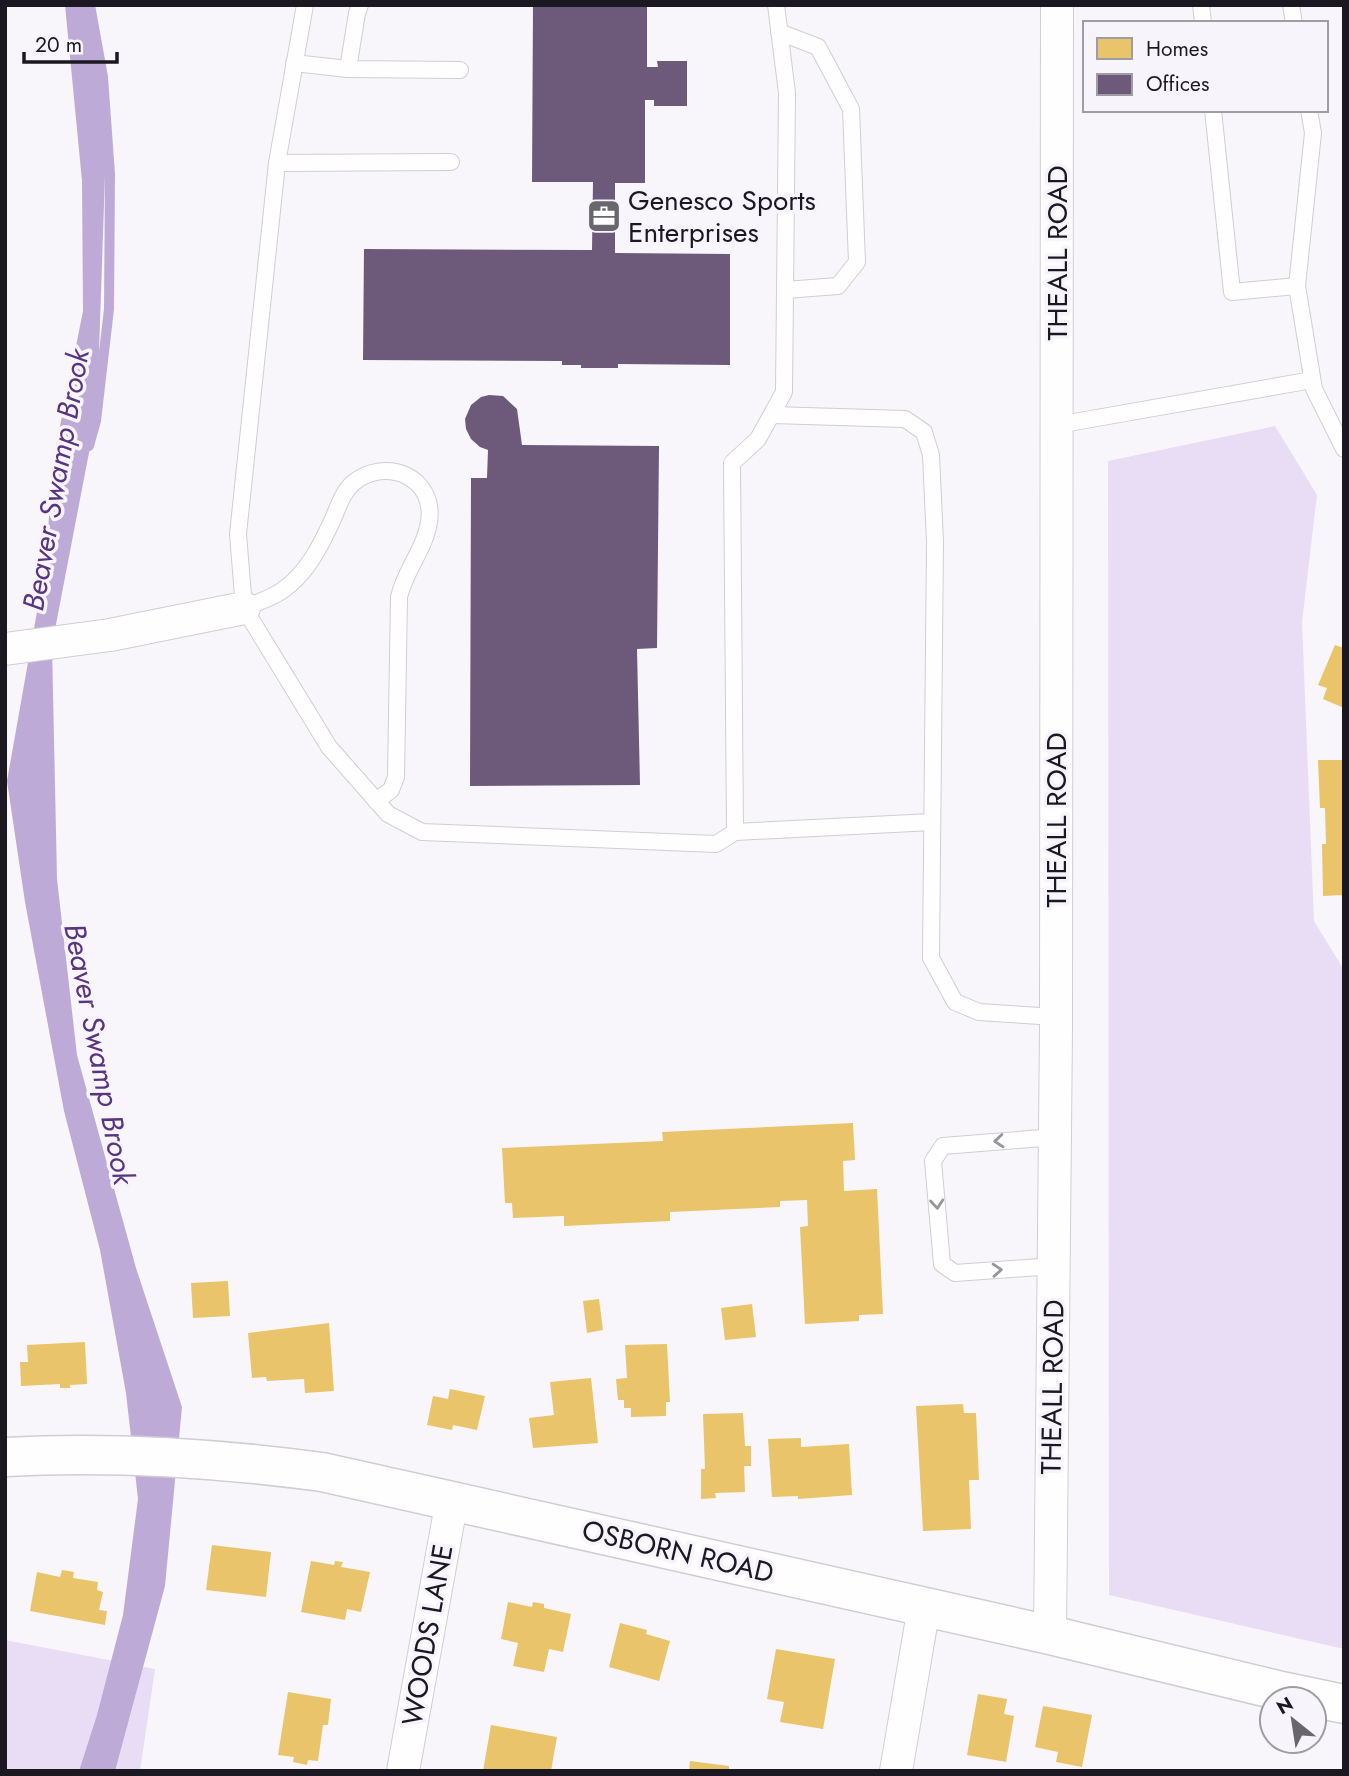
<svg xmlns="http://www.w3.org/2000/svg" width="1349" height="1776" font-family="Jost,sans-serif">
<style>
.green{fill:#e8ddf5}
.water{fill:#beaad7}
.homes{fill:#e9c46a}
.offices{fill:#6d597a}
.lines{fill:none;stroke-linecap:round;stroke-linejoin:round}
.stream{stroke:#beaad7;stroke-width:10}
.service-casing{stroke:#d0cdd5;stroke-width:18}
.minor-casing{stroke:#d0cdd5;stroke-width:34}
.tertiary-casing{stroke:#d0cdd5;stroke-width:41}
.service{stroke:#fefefe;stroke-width:16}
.minor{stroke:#fefefe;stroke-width:32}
.tertiary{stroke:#fefefe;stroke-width:38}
.oneway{stroke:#98969b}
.labels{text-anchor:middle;stroke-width:7;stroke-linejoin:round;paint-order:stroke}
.poi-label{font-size:28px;fill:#1c1822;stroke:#f7f5fb;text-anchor:start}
.street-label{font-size:28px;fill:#1c1822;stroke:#f7f5fb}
.water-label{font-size:30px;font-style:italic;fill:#59347f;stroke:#f7f5fb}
</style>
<rect width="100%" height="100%" fill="#f8f6fa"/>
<!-- green -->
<g class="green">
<polygon points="1275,426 1317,495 1302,622 1314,921 1344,970 1344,1649 1109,1595 1108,461"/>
<polygon points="5,1640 155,1669 140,1771 5,1771"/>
</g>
<!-- water -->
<polygon class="water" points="65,5 90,5 107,116 97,411 52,645 57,879 77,1055 136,1268 182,1407 165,1586 115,1771 79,1771 97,1715 123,1615 138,1499 126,1393 100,1250 64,1111 25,902 7,781 43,578 56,446 83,311 82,181"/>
<!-- homes -->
<g class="homes">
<polygon points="1335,645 1344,648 1344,708 1323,699 1327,688 1318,685"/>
<polygon points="1318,760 1344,760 1344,895 1323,896 1322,844 1326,844 1325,808 1320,808"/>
<polygon points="853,1123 855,1160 843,1161 844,1191 877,1189 883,1314 859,1315 859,1321 805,1324 800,1227 808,1226 807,1200 780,1201 780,1207 670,1212 670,1221 564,1226 564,1216 513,1218 512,1203 505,1203 502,1148 663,1141 662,1132"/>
<polygon points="228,1281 230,1316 193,1318 191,1283"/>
<polygon points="599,1299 603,1330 587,1333 583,1301"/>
<polygon points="752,1304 756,1337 725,1340 721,1308"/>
<polygon points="329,1323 334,1391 305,1393 304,1379 267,1381 266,1377 252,1378 248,1333"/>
<polygon points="85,1342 87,1384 70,1385 70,1388 60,1388 60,1384 21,1386 20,1362 28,1362 27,1345"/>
<polygon points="667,1344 670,1402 666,1402 666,1416 631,1417 631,1408 624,1408 624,1400 618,1400 616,1379 627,1378 625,1345"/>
<polygon points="591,1378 598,1443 533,1448 529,1418 554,1415 550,1382"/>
<polygon points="450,1389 485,1396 477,1430 453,1425 452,1430 427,1425 433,1396 448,1399"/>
<polygon points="963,1404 964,1413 976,1413 979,1480 969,1480 971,1529 923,1531 916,1406"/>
<polygon points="743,1413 745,1446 751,1446 751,1466 744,1466 745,1492 715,1493 716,1498 701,1499 701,1469 705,1469 703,1414"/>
<polygon points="801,1438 801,1447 849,1444 852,1495 798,1499 798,1496 772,1497 768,1439"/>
<polygon points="212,1545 271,1552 266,1597 206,1590"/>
<polygon points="311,1561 334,1565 335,1561 343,1562 341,1567 370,1572 361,1612 347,1609 345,1620 301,1612"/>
<polygon points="62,1570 74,1572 73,1578 98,1582 97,1590 103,1592 99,1610 107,1611 105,1625 30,1611 37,1572 60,1577"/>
<polygon points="508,1602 532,1607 533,1602 544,1604 544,1608 571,1614 563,1652 549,1649 544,1672 513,1666 518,1643 501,1639"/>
<polygon points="620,1623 647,1630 646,1634 670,1641 659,1681 609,1667"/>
<polygon points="776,1649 835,1659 823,1729 780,1722 784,1702 767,1699"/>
<polygon points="288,1692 331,1699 328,1725 323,1725 318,1761 308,1760 307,1765 293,1762 294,1757 278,1755"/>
<polygon points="978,1694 1007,1699 1004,1714 1014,1716 1006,1762 967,1755"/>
<polygon points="1043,1706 1092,1715 1082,1767 1056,1762 1058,1752 1035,1747"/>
<polygon points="491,1725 557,1737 551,1771 483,1771"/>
<polygon points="690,1761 729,1766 729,1771 689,1771"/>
</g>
<!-- offices -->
<g class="offices">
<polygon points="533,5 647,5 647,67 658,67 657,61 687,61 687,106 654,106 654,100 645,100 645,183 615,183 615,253 730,254 730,365 618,364 618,368 581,368 581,365 562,365 562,361 363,360 364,249 592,250 593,182 532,182"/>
<polygon points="489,395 503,396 517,409 522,445 659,446 657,648 637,649 640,785 470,786 471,478 487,478 488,450 480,447 471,439 466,429 465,419 471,405 481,397"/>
</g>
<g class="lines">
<!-- stream -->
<polyline class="stream" points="89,446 96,421 109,309 110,174 103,77 90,5"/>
<!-- service casing -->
<g class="service-casing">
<g id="service">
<polyline points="305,5 277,163 238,534 244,608 329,747 388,814 422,832 716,844 735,832 732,463 758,439 784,392 787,93 776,5"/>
<polyline points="1201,5 1203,23"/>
<polyline points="1291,5 1294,23"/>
<polyline points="779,32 818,47 851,109 857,262 838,286 785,290"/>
<polyline points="294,63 348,69 460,70"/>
<polyline points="348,69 357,13 360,5"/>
<polyline points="1213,110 1232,292 1297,286"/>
<polyline points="1309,110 1313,133 1297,286 1314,389 1344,449"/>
<polyline points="277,163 451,162"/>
<polyline points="772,415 905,419 924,432 931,455 935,542 931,958 955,1002 979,1012 1056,1017"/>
<polyline points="1057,425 1312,380"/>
<path d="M244 608C256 603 272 598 283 590 307 573 320 547 332 521 338 508 342 493 353 483 386 456 436 477 429 522 425 549 405 570 399 597L396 777 391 790 376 801"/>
<polyline points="735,832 932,822"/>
<polyline points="1054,1266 955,1273 942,1264 933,1161 943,1146 1055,1137"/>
</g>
</g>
<!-- minor casing -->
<g class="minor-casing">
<g id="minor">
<polyline points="5,649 110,635 244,608"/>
<polyline points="1050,1635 1056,1029 1057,5"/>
<polyline points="403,1771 452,1500"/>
<polyline points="896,1771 924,1607"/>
</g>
</g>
<!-- tertiary casing -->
<g class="tertiary-casing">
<path id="tertiary" d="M5 1457C112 1451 217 1458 322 1472L1050 1635 1277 1690 1344 1704"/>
</g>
<!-- service -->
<use href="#service" class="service"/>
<!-- minor -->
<use href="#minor" class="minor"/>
<!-- tertiary -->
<use href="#tertiary" class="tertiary"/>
</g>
<!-- one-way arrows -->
<defs><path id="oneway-chevron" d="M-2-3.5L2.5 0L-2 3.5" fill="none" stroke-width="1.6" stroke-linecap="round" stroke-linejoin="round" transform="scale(1.75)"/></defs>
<g class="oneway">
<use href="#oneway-chevron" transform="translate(999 1141) rotate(175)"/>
<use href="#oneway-chevron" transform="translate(937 1204) rotate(85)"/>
<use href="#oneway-chevron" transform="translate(997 1270) rotate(-4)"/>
</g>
<!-- icons -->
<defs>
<g id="office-square" transform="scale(1.75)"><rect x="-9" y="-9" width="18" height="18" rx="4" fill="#69666e" stroke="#f7f5fb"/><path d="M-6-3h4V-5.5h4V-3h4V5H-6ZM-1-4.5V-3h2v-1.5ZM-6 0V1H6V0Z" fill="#fff"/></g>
</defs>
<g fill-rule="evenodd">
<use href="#office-square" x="604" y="216"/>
</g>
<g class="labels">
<!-- poi labels -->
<g class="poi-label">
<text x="628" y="210">Genesco Sports<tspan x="628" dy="32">Enterprises</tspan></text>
</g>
<!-- street labels -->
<g class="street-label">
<text transform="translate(1057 253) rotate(-90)" y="10">THEALL ROAD</text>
<text transform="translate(1056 820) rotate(-90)" y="10">THEALL ROAD</text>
<text transform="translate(1052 1387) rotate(-89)" y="10">THEALL ROAD</text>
<text transform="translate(678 1551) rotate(13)" y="10">OSBORN ROAD</text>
<text transform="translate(427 1635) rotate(-80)" y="10">WOODS LANE</text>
</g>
<!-- water labels -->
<g class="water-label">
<text transform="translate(56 480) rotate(-80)" y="10">Beaver Swamp Brook</text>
<text transform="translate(99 1054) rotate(79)" y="10">Beaver Swamp Brook</text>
</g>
</g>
<!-- border -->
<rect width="1349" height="1776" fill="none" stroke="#1c1822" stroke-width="14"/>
<!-- legend -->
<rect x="1083" y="21" width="245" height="91" fill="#f7f5fb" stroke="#9f9da4" stroke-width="2"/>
<rect x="1097" y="38" width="35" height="21" fill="#e9c46a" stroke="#9f9da4" stroke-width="2"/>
<text x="1146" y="56" font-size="21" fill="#1c1822">Homes</text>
<rect x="1097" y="74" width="35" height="21" fill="#6d597a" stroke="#9f9da4" stroke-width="2"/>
<text x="1146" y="91" font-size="21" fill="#1c1822">Offices</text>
<!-- north arrow -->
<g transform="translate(1293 1720) rotate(330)"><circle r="33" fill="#f7f5fb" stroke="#9f9da4" stroke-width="2"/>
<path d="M0-5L12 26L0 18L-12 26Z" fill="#69666e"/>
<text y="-10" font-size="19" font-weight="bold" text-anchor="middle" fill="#1c1822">N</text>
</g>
<!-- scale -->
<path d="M24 52v10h93v-10" fill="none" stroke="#1c1822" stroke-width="3.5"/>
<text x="35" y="52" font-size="21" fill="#1c1822" stroke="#f7f5fb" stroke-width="5" paint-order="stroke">20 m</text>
</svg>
